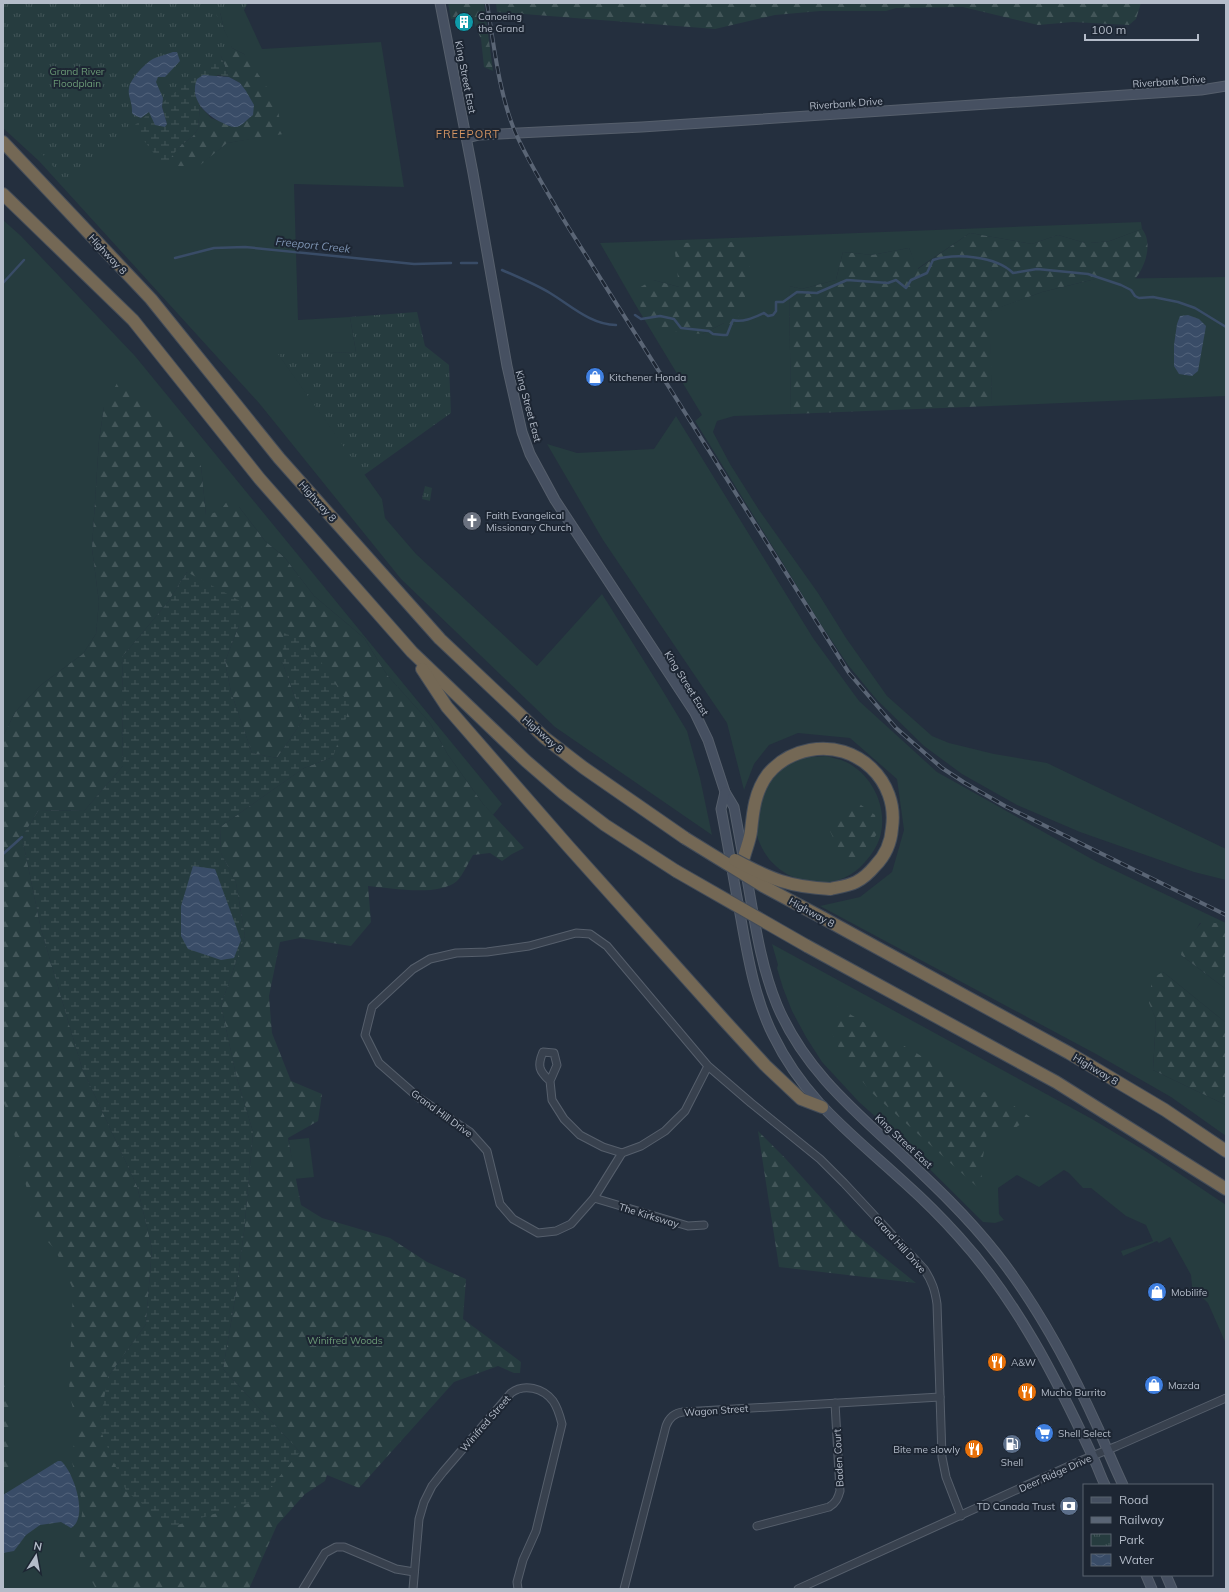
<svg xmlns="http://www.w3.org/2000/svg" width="1229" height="1592" font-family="Mulish,sans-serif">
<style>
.grass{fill:#263c3f;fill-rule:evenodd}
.forest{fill:url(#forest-firs);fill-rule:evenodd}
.wetland{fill:url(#wetland-marsh);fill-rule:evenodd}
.park{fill:url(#park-tufts)}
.water{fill:url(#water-waves)}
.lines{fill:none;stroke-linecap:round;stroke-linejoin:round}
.stream{stroke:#394c67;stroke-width:2.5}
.street-casing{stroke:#565f6c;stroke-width:9}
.secondary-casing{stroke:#565f6c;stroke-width:11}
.highway-casing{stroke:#434c59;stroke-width:14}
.street{stroke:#38414e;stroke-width:7}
.secondary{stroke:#465061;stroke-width:9}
.highway{stroke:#746855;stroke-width:12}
.rail-casing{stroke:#5a6575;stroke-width:4}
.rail{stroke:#1d2633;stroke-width:2.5;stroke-dasharray:8;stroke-linecap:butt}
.highway-bridge-casing{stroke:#434c59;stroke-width:14;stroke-linecap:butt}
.highway-bridge{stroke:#746855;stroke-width:12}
.labels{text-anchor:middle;stroke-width:4;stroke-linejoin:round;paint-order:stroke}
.poi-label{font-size:10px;fill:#b4bcc9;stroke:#1d2633;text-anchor:start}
.park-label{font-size:10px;fill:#6b9a76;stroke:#1d2633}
.street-label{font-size:10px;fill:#b4bcc9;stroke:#1d2633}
.neighbourhood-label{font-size:11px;letter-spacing:1px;fill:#d59563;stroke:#1d2633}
.water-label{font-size:11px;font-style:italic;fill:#7c92b1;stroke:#1d2633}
</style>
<defs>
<pattern id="forest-firs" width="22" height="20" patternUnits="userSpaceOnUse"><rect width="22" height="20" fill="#263c3f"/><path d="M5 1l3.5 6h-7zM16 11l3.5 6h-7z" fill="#435659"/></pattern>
<pattern id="wetland-marsh" width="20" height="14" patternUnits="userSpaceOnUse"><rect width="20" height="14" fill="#263c3f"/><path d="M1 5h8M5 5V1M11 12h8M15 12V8" fill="none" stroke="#435659"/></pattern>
<pattern id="park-tufts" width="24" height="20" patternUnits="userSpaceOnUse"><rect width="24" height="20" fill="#263c3f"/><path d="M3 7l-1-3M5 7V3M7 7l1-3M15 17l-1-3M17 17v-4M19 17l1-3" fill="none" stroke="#435659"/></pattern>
<pattern id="water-waves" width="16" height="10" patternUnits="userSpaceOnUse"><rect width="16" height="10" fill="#394c67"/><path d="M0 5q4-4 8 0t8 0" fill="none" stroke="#53647b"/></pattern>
</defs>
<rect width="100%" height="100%" fill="#242f3e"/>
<!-- grass -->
<g class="grass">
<polygon points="218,3 248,3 244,10 262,49 381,42 404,187 294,184 298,320 350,317 356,352 279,355 382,499 385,518 416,554 537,666 602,594 661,688 687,731 700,778 712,835 555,727 401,579 259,403 39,161 3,128 3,10 198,166 227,143 283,133 244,54 232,48 224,30"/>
<polygon points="3,220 21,236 135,356 502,804 493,815 483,804 448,755 430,723 387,675 364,638 314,596 285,558 265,541 239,507 206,516 201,466 104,407 99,441 92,548 99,602 96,634 83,654 41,685 16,711 3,736"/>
<path d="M1141 222 1142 229 1110 241 1091 243H1085L1058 235 1032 244 970 233 917 269 909 248 872 255 843 252 836 280 802 289 789 286 791 414 734 416 717 421 713 432 730 464 759 510 818 593 846 638 887 696 932 736 949 743 994 754 1047 763 1226 849V880L1194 872 1080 832 1017 805 962 774 924 746 877 700 848 665 818 620 695 421 702 415 635 304 600 243ZM653 280 679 287 724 323 702 334Z"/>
<polygon points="1226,277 1226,396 992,406 989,311 1042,292 1095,279"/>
<polygon points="676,416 813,638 859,701 937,772 1097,862 1226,923 1200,923 1181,955 1226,989 1226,1023 1163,972 1149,1002 1156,1019 1153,1070 1226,1105 1226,1136 1171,1097 1096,1054 820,906 860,897 892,872 904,830 897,779 850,738 798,733 769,745 754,764 744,790 727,723 603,540 547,444 577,453 654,449"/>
<path d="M826 756C832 758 840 759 846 762 871 774 887 805 881 833 879 844 872 854 865 862 837 896 781 886 762 848 758 840 754 829 754 819 755 812 760 803 762 796 764 791 766 784 769 779 776 769 792 760 804 758 811 756 819 757 826 756Z"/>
<polygon points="772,944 1092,1119 1147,1152 1226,1205 1226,1344 1208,1303 1203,1298 1193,1297 1191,1275 1170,1237 1159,1243 1157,1241 1123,1256 1121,1251 1153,1241 1146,1225 1126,1216 1091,1188 1083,1188 1069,1173 1064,1170 1039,1187 1017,1175 998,1188 999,1214 1004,1220 995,1223 983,1222 887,1127 859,1102 822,1062 806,1037 792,1011 783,988 777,968 778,965"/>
<polygon points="3,1060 177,1589 3,1589"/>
<polygon points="309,1138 314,1177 294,1179 289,1140"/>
</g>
<!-- forest -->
<g class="forest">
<polygon points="218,3 224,30 232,48 244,54 265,84 277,107 283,134 227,143 199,166 164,166 180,146 192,137 198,129 200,106 211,118 234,127 240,83 229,77 210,27"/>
<polygon points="448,3 484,3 493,71 484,67 481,39 472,18 451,19"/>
<polygon points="496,3 1141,3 1136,19 1129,25 1073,22 1038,25 963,7 896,8 886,11 820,11 775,15 715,29 497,12"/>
<path d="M1142 229C1153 242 1146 266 1135 279H1095L1042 292 990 311 992 406 791 414 789 286 802 289 836 280 843 252 872 255 909 248 918 269 970 233 1032 244 1058 235 1085 243H1091L1110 241Z"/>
<polygon points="743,242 750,257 749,284 736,325 724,323 702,334 661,330 641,310 637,289 653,280 679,287 674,243"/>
<path d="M121 376 185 441 201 466 206 515 220 511 228 500 239 507 265 541 285 558 314 596 364 638 387 675 430 723 448 755 483 804 524 848 512 854 502 861 490 853 473 855C468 863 463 875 457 881 439 897 390 888 368 886L371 922 351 946 300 938 280 942 269 996 272 1033 291 1081 322 1094 318 1121 288 1138 301 1205 322 1218 390 1238 427 1262 466 1279 463 1319 521 1362 520 1373H514L498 1366 454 1382 359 1488 327 1475 325 1481 305 1494 277 1525 249 1589H96L80 1559 79 1539 83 1505 71 1458 78 1427 69 1393 73 1289 55 1249 43 1237 33 1216 12 1124 3 1101V736L16 711 41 685 83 654 96 634 99 602 92 548 99 441 104 407ZM187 572 239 625 225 662 231 692 252 753 277 758 303 720 282 661 333 757 304 768 220 827 221 853 236 883 245 936 221 1005 236 1075 253 1132 244 1232 234 1305 223 1369 300 1452 108 1377 146 1324 152 1248 137 1186 82 1068 41 929 22 837 39 810 84 811 123 766 122 695 123 656 168 602Z"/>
<polygon points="854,800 875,815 878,833 848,868 829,829"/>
<polygon points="1201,923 1226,923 1226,989 1181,955 1183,945"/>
<polygon points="1163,972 1226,1023 1226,1105 1153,1070 1156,1019 1149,1003 1152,978"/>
<polygon points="836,1006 935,1064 967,1090 997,1094 1030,1117 1014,1129 987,1133 981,1169 983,1192 871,1092 843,1057 832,1033"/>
<polygon points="758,1131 785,1158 850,1230 916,1283 779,1267"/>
<polygon points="3,1382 9,1398 12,1463 3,1485"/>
</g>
<!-- wetland -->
<g class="wetland">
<path d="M210 27 229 77 218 75 195 94 200 106 198 129 192 137 180 146 164 166 123 114ZM163 98 162 107 167 124 149 112Z"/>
<polygon points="187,572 242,602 239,625 225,662 231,692 252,753 277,758 303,720 282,661 284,633 308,642 350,706 333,757 304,768 220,827 221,853 236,883 245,936 221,1005 236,1075 253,1132 244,1232 234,1305 223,1369 300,1452 260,1500 171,1527 126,1491 99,1427 108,1377 146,1324 152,1248 137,1186 82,1068 41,929 22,837 39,810 84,811 123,766 122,695 123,656 168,602"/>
</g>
<!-- park -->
<g class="park">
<polygon points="3,3 248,3 244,9 216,14 232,46 66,181 3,109"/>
<polygon points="417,312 425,346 449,365 451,413 364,475 278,354 356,352 350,317"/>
<polygon points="425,486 432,488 430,501 422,499"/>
</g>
<!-- water -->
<g class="water">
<path d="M173 52H177L180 61 165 77H158L156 82 163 98 162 107 167 124 165 127 155 125 149 112 141 118 134 115 132 113C132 110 132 106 131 103 130 97 128 95 129 88 130 79 147 61 155 58 161 56 167 54 173 52Z"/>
<path d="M203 75 229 77 240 83 246 91 254 105 253 115C247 119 242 127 235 127 231 127 226 125 223 123 205 115 189 99 197 79Z"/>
<polygon points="1188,315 1199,319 1206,326 1198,371 1192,376 1179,374 1174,366 1174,345 1177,324 1180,316"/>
<polygon points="193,866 215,869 241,940 234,958 221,960 188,949 181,936 181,906"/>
<path d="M58 1461H61C74 1472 89 1518 71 1528L61 1522 40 1525 26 1535 14 1551 3 1553V1495Z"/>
</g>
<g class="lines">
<!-- stream -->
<g class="stream">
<polyline points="175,258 214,248 245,247 414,264 451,263"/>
<polyline points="461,263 477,263"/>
<path d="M502 270C518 277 535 284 550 293 570 305 591 325 616 325"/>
<polyline points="3,283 24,260"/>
<path d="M635 315 641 319 660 316 674 319 681 328 709 331 713 334 723 335H727L733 320C743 323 755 317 764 313L768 316 773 315 776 311V302H783L797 292 817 293 847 280 888 283 896 280 906 288 911 280 927 273 933 260C956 253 996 256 1013 273L1037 269 1088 274 1121 285 1131 290 1135 296 1139 298 1153 297 1178 302 1195 308 1226 327"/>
<polyline points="3,854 22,837"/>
</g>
<!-- street casing -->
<g class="street-casing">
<g id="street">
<path d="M708 1066 685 1111 665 1131 641 1146 622 1153 594 1198 571 1224 556 1231 538 1233 513 1219 500 1204 487 1151 470 1132 419 1098 379 1063 365 1035 372 1007 413 969 430 959 456 953 487 952 529 946 576 933 590 934 607 946 708 1066 751 1103 820 1159 844 1183 924 1269C932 1281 935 1290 937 1304L942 1457 946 1477 961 1516"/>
<path d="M550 1081C539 1071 537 1066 543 1052L554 1053 557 1065 550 1081 552 1100 564 1119 580 1135 603 1147 622 1153"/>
<polyline points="594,1198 688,1226 704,1225"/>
<path d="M757 1526 829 1507C836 1503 838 1498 840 1491L835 1403"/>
<polyline points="303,1589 325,1553 336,1547 344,1547 396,1569 414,1572"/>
<path d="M413 1589 419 1519 424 1502 432 1486 443 1472 511 1393C524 1383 543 1388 553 1401 558 1408 560 1416 562 1424L536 1531 523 1560 517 1582 518 1589"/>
<path d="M624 1589 666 1426C669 1418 674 1413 683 1412L940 1397"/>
<polyline points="798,1589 1080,1461 1117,1446 1226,1398"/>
</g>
</g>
<!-- secondary casing -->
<g class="secondary-casing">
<g id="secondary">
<polyline points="440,3 473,173 507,366 522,432 530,454 555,500 695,713 708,740 725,792 734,807 743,856"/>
<polyline points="467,138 479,135 642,127 1201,90 1226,86"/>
<path d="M725 792 721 809C728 845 734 882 741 919 748 958 755 999 773 1035 805 1101 853 1135 905 1183 924 1200 942 1218 959 1237 1017 1301 1056 1378 1092 1455 1097 1465 1100 1475 1105 1485"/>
<path d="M746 873C754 917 760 964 777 1005 803 1067 851 1108 899 1152 933 1184 967 1216 996 1253 1038 1306 1070 1366 1098 1428 1106 1447 1114 1466 1123 1485"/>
<polyline points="1146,1575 1152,1589"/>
<polyline points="1166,1575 1172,1589"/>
</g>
</g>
<!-- highway casing -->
<g class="highway-casing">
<g id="highway">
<polyline points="3,142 151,299 279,458 440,639 545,738 584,768 685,838"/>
<polyline points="3,194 133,320 259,478 412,652 526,761 563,793 605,825 676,871"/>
<polyline points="422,669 447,707 568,846 723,1019 765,1065 801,1099 822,1107"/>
<path d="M744 857C746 849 750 840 751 831 753 811 755 791 768 774 779 761 794 753 810 750 857 741 899 781 892 828 891 842 885 856 875 866 870 872 864 878 856 882 848 886 839 887 830 889"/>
<polyline points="823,918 1069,1053 1165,1110 1226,1151"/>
<polyline points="807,946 1056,1082 1226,1189"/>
</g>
</g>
<!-- street -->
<use href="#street" class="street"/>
<!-- secondary -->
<use href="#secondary" class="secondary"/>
<!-- highway -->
<use href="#highway" class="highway"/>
<!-- rail casing -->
<g class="rail-casing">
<path id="rail" d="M487 3C494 45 499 95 516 134 531 167 551 199 570 230L849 673 896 728 942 768 965 783 1005 806 1226 915"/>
</g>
<!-- rail -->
<use href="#rail" class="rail"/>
<!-- highway-bridge casing -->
<g class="highway-bridge-casing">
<g id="highway-bridge">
<polyline points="685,838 763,886 823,918"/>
<path d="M735 860C770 879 790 887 830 889"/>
<polyline points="676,871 807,946"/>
</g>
</g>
<!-- highway-bridge -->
<use href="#highway-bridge" class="highway-bridge"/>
</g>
<!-- icons -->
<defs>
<g id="building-disc" transform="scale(1)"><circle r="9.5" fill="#0f9aa8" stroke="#1d2633"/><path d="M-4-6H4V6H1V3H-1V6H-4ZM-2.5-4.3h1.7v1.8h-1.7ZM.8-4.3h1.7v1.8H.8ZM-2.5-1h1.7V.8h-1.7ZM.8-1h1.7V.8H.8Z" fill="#fff"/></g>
<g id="shop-disc" transform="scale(1)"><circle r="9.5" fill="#3f7fe0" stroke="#1d2633"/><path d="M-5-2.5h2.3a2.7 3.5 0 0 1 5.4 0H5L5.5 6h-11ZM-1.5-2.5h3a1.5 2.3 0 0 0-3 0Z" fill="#fff"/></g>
<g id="church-disc" transform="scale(1)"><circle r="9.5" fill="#6b7280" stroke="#1d2633"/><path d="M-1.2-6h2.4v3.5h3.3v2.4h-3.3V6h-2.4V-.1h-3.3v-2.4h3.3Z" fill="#fff"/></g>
<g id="restaurant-disc" transform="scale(1)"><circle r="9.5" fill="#e8710a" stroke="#1d2633"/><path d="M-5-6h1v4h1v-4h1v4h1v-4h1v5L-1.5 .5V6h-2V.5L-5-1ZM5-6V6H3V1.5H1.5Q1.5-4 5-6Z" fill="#fff"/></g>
<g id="supermarket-disc" transform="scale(1)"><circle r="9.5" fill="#3f7fe0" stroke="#1d2633"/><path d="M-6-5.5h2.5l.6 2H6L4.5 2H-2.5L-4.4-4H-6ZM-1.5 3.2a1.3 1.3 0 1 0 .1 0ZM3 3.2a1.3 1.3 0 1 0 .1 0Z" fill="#fff"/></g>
<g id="fuel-disc" transform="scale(1)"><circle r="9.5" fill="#5c6f8a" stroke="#1d2633"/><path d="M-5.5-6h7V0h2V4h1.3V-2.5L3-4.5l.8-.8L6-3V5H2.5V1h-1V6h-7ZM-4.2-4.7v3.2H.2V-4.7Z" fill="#fff"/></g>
<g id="bank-disc" transform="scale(1)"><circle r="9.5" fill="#5c6f8a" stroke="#1d2633"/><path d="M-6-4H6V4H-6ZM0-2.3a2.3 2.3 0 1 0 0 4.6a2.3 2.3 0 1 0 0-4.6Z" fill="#fff"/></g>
</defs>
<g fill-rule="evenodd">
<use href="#building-disc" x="464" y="22"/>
<use href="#shop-disc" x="595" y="377"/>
<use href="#church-disc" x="472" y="521"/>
<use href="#shop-disc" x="1157" y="1292"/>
<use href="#restaurant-disc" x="997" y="1362"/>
<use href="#shop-disc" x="1154" y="1385"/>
<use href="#restaurant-disc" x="1027" y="1392"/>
<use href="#supermarket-disc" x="1044" y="1433"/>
<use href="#fuel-disc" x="1012" y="1444"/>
<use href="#restaurant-disc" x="974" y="1449"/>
<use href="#bank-disc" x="1069" y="1506"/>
</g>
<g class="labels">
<!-- poi labels -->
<g class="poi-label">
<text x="478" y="20">Canoeing<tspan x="478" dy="12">the Grand</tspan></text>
<text x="609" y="381">Kitchener Honda</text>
<text x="486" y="519">Faith Evangelical<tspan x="486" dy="12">Missionary Church</tspan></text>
<text x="1171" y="1296">Mobilife</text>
<text x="1011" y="1366">A&amp;W</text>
<text x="1168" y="1389">Mazda</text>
<text x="1041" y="1396">Mucho Burrito</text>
<text x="1058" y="1437">Shell Select</text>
<text x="960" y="1453" text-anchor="end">Bite me slowly</text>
<text x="1012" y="1466" text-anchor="middle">Shell</text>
<text x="1055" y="1510" text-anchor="end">TD Canada Trust</text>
</g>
<!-- park labels -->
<g class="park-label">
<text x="77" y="75">Grand River<tspan x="77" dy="12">Floodplain</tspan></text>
<text x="345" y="1344">Winifred Woods</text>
</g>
<!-- street labels -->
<g class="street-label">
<text transform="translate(466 77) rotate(79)" y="4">King Street East</text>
<text transform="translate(1169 81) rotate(-4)" y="4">Riverbank Drive</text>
<text transform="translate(846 103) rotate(-4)" y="4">Riverbank Drive</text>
<text transform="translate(108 254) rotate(47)" y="4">Highway 8</text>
<text transform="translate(529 406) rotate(75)" y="4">King Street East</text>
<text transform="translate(318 501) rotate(48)" y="4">Highway 8</text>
<text transform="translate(687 683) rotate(58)" y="4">King Street East</text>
<text transform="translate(543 734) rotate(41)" y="4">Highway 8</text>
<text transform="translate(812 912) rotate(29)" y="4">Highway 8</text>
<text transform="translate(1096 1069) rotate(31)" y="4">Highway 8</text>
<text transform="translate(442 1113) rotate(36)" y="4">Grand Hill Drive</text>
<text transform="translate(904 1141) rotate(43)" y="4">King Street East</text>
<text transform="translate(649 1215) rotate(17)" y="4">The Kirksway</text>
<text transform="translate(900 1244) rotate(48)" y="4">Grand Hill Drive</text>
<text transform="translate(716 1410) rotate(-4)" y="4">Wagon Street</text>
<text transform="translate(485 1423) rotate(-49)" y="4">Winifred Street</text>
<text transform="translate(838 1458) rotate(-93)" y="4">Baden Court</text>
<text transform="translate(1055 1473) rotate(-24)" y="4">Deer Ridge Drive</text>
</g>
<!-- neighbourhood labels -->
<g class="neighbourhood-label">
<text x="468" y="138">FREEPORT</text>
</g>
<!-- water labels -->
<g class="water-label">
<text transform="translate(313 245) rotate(6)" y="4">Freeport Creek</text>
</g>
</g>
<!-- border -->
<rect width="1229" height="1592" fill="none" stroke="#b4bcc9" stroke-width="8"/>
<!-- legend -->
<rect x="1083" y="1484" width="130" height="92" fill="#1d2633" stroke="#59626f"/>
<rect x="1091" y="1497" width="20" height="6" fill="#465061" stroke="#59626f"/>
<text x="1119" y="1504" font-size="12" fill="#b4bcc9">Road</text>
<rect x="1091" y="1517" width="20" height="6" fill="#5a6575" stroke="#59626f"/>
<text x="1119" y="1524" font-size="12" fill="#b4bcc9">Railway</text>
<rect x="1091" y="1534" width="20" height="12" fill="url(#park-tufts)" stroke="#59626f"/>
<text x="1119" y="1544" font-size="12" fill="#b4bcc9">Park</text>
<rect x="1091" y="1554" width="20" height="12" fill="url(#water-waves)" stroke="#59626f"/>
<text x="1119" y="1564" font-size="12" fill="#b4bcc9">Water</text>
<!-- north arrow -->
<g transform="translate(36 1556) rotate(11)" stroke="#1d2633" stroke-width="3" paint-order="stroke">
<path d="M0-3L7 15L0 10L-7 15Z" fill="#b4bcc9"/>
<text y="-6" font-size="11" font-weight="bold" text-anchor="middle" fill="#b4bcc9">N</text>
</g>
<!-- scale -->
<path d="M1085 34v6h113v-6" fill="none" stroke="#b4bcc9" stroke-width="2"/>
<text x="1091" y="34" font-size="12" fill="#b4bcc9" stroke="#1d2633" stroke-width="3" paint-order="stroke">100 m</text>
</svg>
